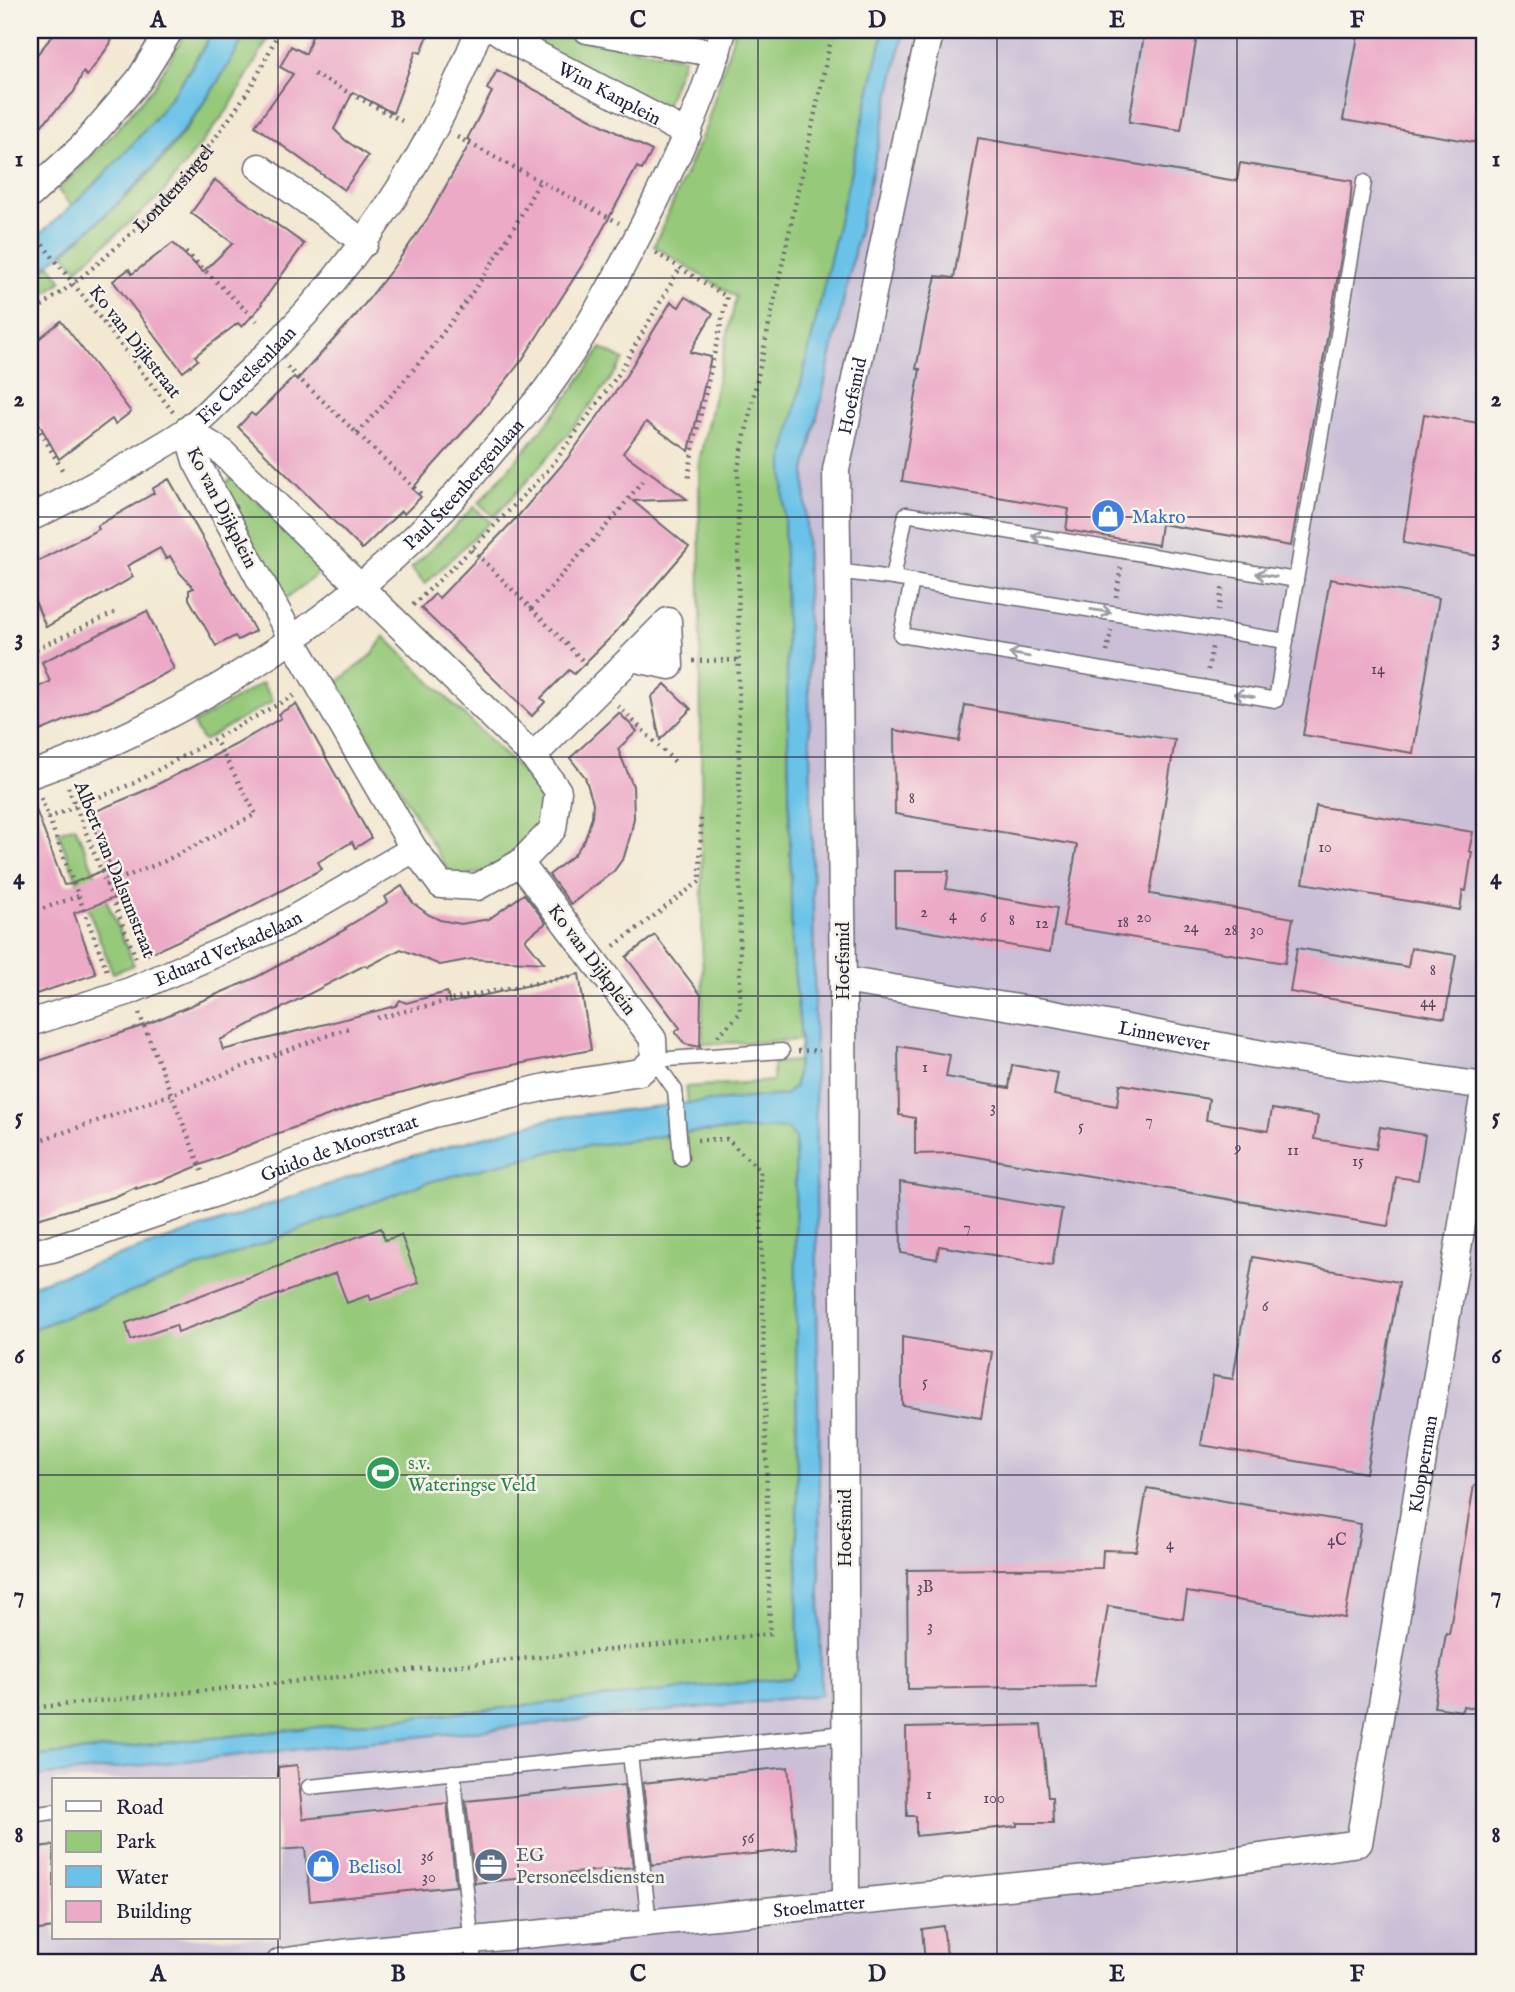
<svg xmlns="http://www.w3.org/2000/svg" width="1515" height="1992" font-family="'IM FELL English',serif">
<style>
.industrial{fill:#cabfd6;fill-rule:evenodd}
.green{fill:#96c97a;stroke:#5c765a;stroke-width:2}
.water{fill:#6bc2e8;stroke:#467292;stroke-width:2}
.building{fill:#ecaac7}
.lines{fill:none;stroke-linecap:round;stroke-linejoin:round}
.lane-casing{stroke:#6b6770;stroke-width:17}
.street-casing{stroke:#6b6770;stroke-width:29}
.path{stroke:#6b6770;stroke-width:4.5;stroke-dasharray:2 5;stroke-linecap:butt}
.lane{stroke:#fff;stroke-width:14}
.street{stroke:#fff;stroke-width:26}
.oneway{stroke:#9c9ca7}
.grid{fill:none;stroke:#22223b;stroke-width:2;stroke-opacity:0.55}
.labels{text-anchor:middle;stroke-width:5;stroke-linejoin:round;paint-order:stroke}
.number-label{font-size:16px;fill:#54445e}
.street-label{font-size:19px;fill:#22223b;stroke:#f7f3e8}
.shop-label{font-size:19px;fill:#366cbe;stroke:#f7f3e8;text-anchor:start}
.leisure-label{font-size:19px;fill:#27864d;stroke:#f7f3e8;text-anchor:start}
.service-label{font-size:19px;fill:#4e5e75;stroke:#f7f3e8;text-anchor:start}
.neatline{fill:none;stroke:#22223b;stroke-width:2.5}
.grid-label{font-size:23px;text-anchor:middle;font-weight:bold;fill:#22223b}
</style>
<rect width="100%" height="100%" fill="#f7f3e8"/>
<filter id="ink" filterUnits="userSpaceOnUse"><feTurbulence type="fractalNoise" baseFrequency=".0143" numOctaves="2"/><feDisplacementMap in="SourceGraphic" scale="14" xChannelSelector="R" yChannelSelector="G"/><feConvolveMatrix kernelMatrix="1 2 1 2 8 2 1 2 1" color-interpolation-filters="sRGB"/></filter>
<filter id="wash" filterUnits="userSpaceOnUse"><feTurbulence type="fractalNoise" baseFrequency=".00686" numOctaves="4" result="noise"/><feDisplacementMap in="SourceGraphic" scale="28" xChannelSelector="R" yChannelSelector="G"/><feGaussianBlur stdDeviation="1.57" result="paint"/><feColorMatrix in="noise" values="0 0 0 0 0 0 0 0 0 0 0 0 0 0 0 0 0 1.4 0 .05"/><feComposite in="paint" operator="in"/></filter>
<g filter="url(#wash)">
<rect width="100%" height="100%" fill="#f3e8d2"/>
<!-- industrial -->
<path class="industrial" d="M904 30H1485V1962H30V1777L821 1695 814 959 805 471ZM54 1780H278V1938H54Z"/>
<!-- green -->
<g class="green">
<polygon points="187,30 214,30 172,97 136,142 72,207 58,190 111,136 154,86"/>
<path d="M248 30H273L229 108 162 194 77 269 64 253C97 223 132 194 162 160 196 120 223 76 248 30Z"/>
<polygon points="520,30 538,30 684,58 663,113 517,37"/>
<polygon points="735,30 884,30 783,461 792,948 801,1040 703,1044 699,462 736,297 654,246 706,127"/>
<polygon points="50,265 62,281 30,305 30,278"/>
<path d="M601 348 624 360C585 417 541 467 494 517L479 503C522 453 566 404 601 348Z"/>
<polygon points="233,477 324,569 284,600 220,487"/>
<polygon points="474,507 490,522 425,584 411,569"/>
<polygon points="384,636 523,773 541,797 543,817 528,841 492,869 453,879 337,682 372,655"/>
<polygon points="262,683 273,701 203,741 193,724"/>
<polygon points="75,826 134,965 113,973 58,832"/>
<polygon points="798,1061 795,1086 785,1095 688,1103 686,1087 773,1081 773,1063"/>
<polygon points="786,1128 795,1136 798,1670 791,1678 30,1757 30,1333 38,1327 425,1183 557,1150 693,1132"/>
</g>
<!-- water -->
<g class="water">
<path d="M214 30H248C207 107 158 169 92 227 72 245 52 263 30 278V242C104 181 167 114 214 30Z"/>
<polygon points="884,30 904,30 805,471 814,959 821,1695 30,1777 30,1757 791,1678 798,1669 795,1137 786,1128 693,1132 557,1150 425,1183 38,1327 30,1333 30,1286 412,1156 553,1118 688,1103 785,1095 795,1086 801,1040 792,948 783,461"/>
</g>
<g id="blocks">
<!-- building -->
<g class="building">
<polygon points="57,30 116,30 110,44 87,76 83,72 74,92 30,137 30,63"/>
<polygon points="314,30 414,30 428,35 421,53 416,51 393,113 353,92 334,129 345,140 368,156 344,190 255,126 293,74 280,67 291,46 306,54"/>
<polygon points="1145,30 1198,30 1181,130 1129,122"/>
<polygon points="1359,30 1485,30 1485,144 1343,120"/>
<polygon points="497,70 652,151 642,170 637,167 588,256 522,360 480,413 412,489 421,497 404,514 401,511 362,549 238,427 251,413 255,416 294,377 297,380 356,315 393,268 428,218 471,141 467,139 492,92 487,89"/>
<polygon points="978,138 1237,181 1240,163 1352,181 1350,206 1291,546 1161,524 1158,545 1066,530 1069,509 902,481 920,369 916,369 927,314 936,276 954,278"/>
<polygon points="215,180 304,244 261,304 262,305 242,327 238,323 195,356 198,360 183,372 113,281 129,269 132,274 173,243 203,272 233,243 191,213"/>
<polygon points="685,297 713,313 690,352 711,357 689,451 646,422 623,453 687,499 633,501 689,547 614,634 574,674 569,670 541,698 545,702 532,716 421,608 435,594 439,598 469,567 519,515 567,459 621,384 671,302 679,307"/>
<polygon points="61,321 131,412 115,424 112,419 59,459 37,420 30,424 30,346"/>
<polygon points="1424,414 1485,424 1485,557 1403,543"/>
<polygon points="169,479 255,631 238,640 235,636 216,646 189,599 189,590 194,588 180,573 170,556 166,559 160,548 127,566 133,577 46,627 35,601 30,604 30,565 99,529 97,526 154,493 152,489"/>
<polygon points="1330,579 1439,598 1413,753 1303,735"/>
<polygon points="147,611 174,669 109,702 38,732 30,710 30,690 50,682 42,662"/>
<polygon points="665,684 691,709 660,740 651,697"/>
<polygon points="296,704 371,838 355,848 352,842 318,862 322,869 235,915 147,955 122,895 74,913 96,974 30,996 30,799 32,799 64,885 71,884 111,867 89,814 146,790 235,745 281,718 278,714"/>
<polygon points="965,705 1175,740 1150,894 1293,918 1285,963 1063,926 1077,845 895,814 894,730 959,741"/>
<polygon points="619,713 637,731 618,749 633,786 634,818 631,833 624,857 614,871 571,904 549,875 574,855 585,839 592,817 593,803 585,777 570,758"/>
<polygon points="1316,806 1473,832 1469,851 1472,852 1466,891 1463,890 1460,910 1303,883"/>
<polygon points="895,871 949,871 946,889 1057,908 1050,952 895,926"/>
<polygon points="402,886 413,903 429,915 440,920 461,924 489,919 524,894 546,923 525,939 544,963 472,959 440,965 401,949 367,967 365,965 220,1040 223,1050 396,1006 400,1000 406,1003 447,992 450,1003 579,974 591,1050 477,1072 366,1102 276,1134 164,1180 136,1189 136,1187 114,1197 30,1221 30,1064 145,1025 255,978 346,929 345,928 388,902 385,897"/>
<polygon points="655,935 701,995 700,1047 685,1044 675,1032 680,1028 626,957"/>
<polygon points="1297,948 1408,967 1411,948 1456,955 1445,1018 1290,992"/>
<polygon points="898,1046 950,1055 946,1077 1009,1088 1012,1065 1058,1073 1054,1095 1117,1106 1120,1084 1209,1099 1206,1120 1268,1131 1272,1109 1318,1116 1314,1139 1346,1144 1376,1149 1380,1127 1425,1135 1418,1180 1396,1177 1388,1226 953,1153 915,1154 915,1118 899,1115"/>
<polygon points="900,1182 1062,1209 1052,1265 939,1246 937,1259 901,1253"/>
<polygon points="381,1228 385,1240 401,1235 419,1283 371,1300 369,1295 347,1303 336,1273 178,1332 176,1325 131,1340 126,1323"/>
<polygon points="1253,1257 1399,1282 1366,1473 1201,1445 1213,1376 1233,1379"/>
<polygon points="902,1337 992,1352 981,1418 902,1405"/>
<polygon points="1474,1485 1485,1486 1485,1710 1463,1706 1462,1711 1434,1707 1446,1633 1449,1634"/>
<polygon points="1147,1488 1361,1524 1345,1618 1187,1592 1183,1619 1108,1606 1095,1686 908,1689 907,1570 1102,1568 1103,1550 1136,1551"/>
<polygon points="1041,1725 1048,1797 1052,1797 1053,1823 1017,1823 1017,1826 916,1836 916,1816 907,1816 906,1728"/>
<polygon points="297,1765 303,1819 447,1803 456,1886 310,1901 305,1848 278,1850 278,1767"/>
<polygon points="788,1767 797,1849 652,1865 643,1783"/>
<polygon points="624,1785 633,1867 475,1883 466,1801"/>
<polygon points="54,1845 54,1928 30,1931 30,1848"/>
<polygon points="943,1926 948,1962 925,1962 922,1929"/>
</g>
</g>
</g>
<g filter="url(#ink)">
<use href="#blocks" fill-opacity="0" stroke="#6b6770" stroke-width="2"/>
<g class="lines">
<!-- lane casing -->
<g class="lane-casing">
<g id="lane">
<polyline points="836,571 893,578 1286,641"/>
<polyline points="893,578 906,514 1296,580 1276,700 901,635 912,581"/>
<polyline points="1296,580 1364,182"/>
<polyline points="654,1060 782,1051"/>
<polyline points="654,1060 675,1090 681,1158"/>
<polyline points="630,1754 649,1923"/>
<polyline points="453,1772 474,1962"/>
<polyline points="309,1787 845,1733"/>
<polyline points="30,1815 54,1812"/>
</g>
</g>
<!-- street casing -->
<g class="street-casing">
<g id="street">
<path id="s2" d="M496 30 517 44 688 134"/>
<polyline points="587,30 717,54"/>
<polyline points="259,167 365,243"/>
<polyline points="30,195 83,146 139,80 170,30"/>
<polygon points="187,430 221,451 533,756 558,791 553,829 520,863 477,887 441,885 414,849 292,639 196,461"/>
<path id="s3" d="M30 518C70 499 108 478 147 455 160 447 175 439 187 430 204 417 219 401 234 386 342 287 426 167 479 30"/>
<polyline points="533,756 668,621 670,666 631,658"/>
<path id="s4" d="M30 775C182 722 326 630 438 514 456 495 473 474 490 454 508 433 529 412 546 390 588 332 623 267 655 202 682 146 708 90 723 30"/>
<path id="s5" d="M843 980 1049 1013 1268 1055 1485 1086"/>
<path id="s6" d="M30 1023 130 991 284 924 414 849"/>
<path id="s7" d="M30 1253 52 1249 210 1195 335 1147 434 1114 546 1087 640 1072 654 1060 653 1039 520 863"/>
<path id="s8" d="M846 1902 843 980 836 470 912 107 931 30"/>
<path id="s9" d="M280 1962 342 1953 1148 1873 1359 1843 1485 1086"/>
</g>
</g>
<!-- path -->
<g class="path">
<polyline points="314,74 402,121"/>
<polyline points="457,137 619,223"/>
<polyline points="30,228 173,412"/>
<polyline points="186,252 257,321"/>
<polyline points="656,253 727,297 692,453 688,481"/>
<path id="s1" d="M30 314C119 256 194 176 251 86 262 69 270 48 280 30"/>
<polyline points="287,367 423,496"/>
<polyline points="30,413 64,473"/>
<path d="M357 433C430 356 491 275 540 180"/>
<polyline points="472,549 590,668"/>
<polyline points="1116,597 1121,567"/>
<polyline points="413,605 472,549 550,468 618,375 680,268"/>
<polyline points="531,609 616,515 642,481"/>
<polyline points="1218,611 1223,585"/>
<polyline points="30,652 118,611"/>
<polyline points="1107,652 1111,630"/>
<polyline points="693,661 738,660"/>
<polyline points="1208,670 1212,647"/>
<polyline points="618,706 675,762"/>
<polyline points="30,727 37,745"/>
<polyline points="68,787 137,961"/>
<polyline points="41,798 108,973"/>
<polyline points="48,818 134,783 295,695"/>
<polyline points="105,885 165,861 256,814 216,741"/>
<polyline points="30,913 79,896"/>
<polyline points="614,946 700,881 701,816"/>
<polyline points="139,1013 202,1171"/>
<polyline points="377,1018 472,995 569,977 573,973"/>
<polyline points="718,1036 740,1013 738,468 833,30"/>
<polyline points="798,1051 820,1050"/>
<path d="M30 1143C138 1110 242 1065 349 1028"/>
<polyline points="30,1708 770,1634 760,1170 727,1139 697,1140"/>
</g>
<!-- lane -->
<use href="#lane" class="lane"/>
<!-- street -->
<use href="#street" class="street"/>
</g>
<!-- one-way arrows -->
<defs><path id="oneway-shaft" d="M-6 0H5M1.5-3L5.5 0L1.5 3" fill="none" stroke-width="1.6" stroke-linecap="round" stroke-linejoin="round" transform="scale(1.75)"/></defs>
<g class="oneway">
<use href="#oneway-shaft" transform="translate(1042 537) rotate(-171)"/>
<use href="#oneway-shaft" transform="translate(1266 575) rotate(-170)"/>
<use href="#oneway-shaft" transform="translate(1101 611) rotate(9)"/>
<use href="#oneway-shaft" transform="translate(1019 655) rotate(-170)"/>
<use href="#oneway-shaft" transform="translate(1244 695) rotate(-170)"/>
</g>
</g>
<!-- grid -->
<path class="grid" d="M278 30V1780M518 30V1962M758 30V1962M997 30V1962M1237 30V1962M30 278H1485M30 517H1485M30 757H1485M30 996H1485M30 1235H1485M30 1475H1485M30 1714H1485M278 1938V1962"/>
<!-- icons -->
<defs>
<g id="shop-disc" transform="scale(1.75)"><circle r="9.5" fill="#3f7fe0" stroke="#f7f3e8"/><path d="M-5-2.5h2.3a2.7 3.5 0 0 1 5.4 0H5L5.5 6h-11ZM-1.5-2.5h3a1.5 2.3 0 0 0-3 0Z" fill="#fff"/></g>
<g id="stadium-disc" transform="scale(1.75)"><circle r="9.5" fill="#2e9e5b" stroke="#f7f3e8"/><path d="M0-5a6.5 5 0 1 0 0 10a6.5 5 0 1 0 0-10ZM-3.5-1.8h7v3.6h-7Z" fill="#fff"/></g>
<g id="office-disc" transform="scale(1.75)"><circle r="9.5" fill="#5c6f8a" stroke="#f7f3e8"/><path d="M-6-3h4V-5.5h4V-3h4V5H-6ZM-1-4.5V-3h2v-1.5ZM-6 0V1H6V0Z" fill="#fff"/></g>
</defs>
<g fill-rule="evenodd">
<use href="#shop-disc" x="1108" y="516"/>
<use href="#stadium-disc" x="383" y="1473"/>
<use href="#office-disc" x="491" y="1865"/>
<use href="#shop-disc" x="323" y="1866"/>
</g>
<g class="labels">
<!-- number labels -->
<g class="number-label">
<text x="1378" y="674">14</text>
<text x="912" y="803">8</text>
<text x="1325" y="852">10</text>
<text x="924" y="917">2</text>
<text x="953" y="920">4</text>
<text x="983" y="922">6</text>
<text x="1144" y="922">20</text>
<text x="1012" y="925">8</text>
<text x="1123" y="927">18</text>
<text x="1042" y="928">12</text>
<text x="1191" y="932">24</text>
<text x="1231" y="935">28</text>
<text x="1257" y="935">30</text>
<text x="1433" y="975">8</text>
<text x="1428" y="1007">44</text>
<text x="925" y="1072">1</text>
<text x="993" y="1112">3</text>
<text x="1149" y="1125">7</text>
<text x="1081" y="1131">5</text>
<text x="1238" y="1153">9</text>
<text x="1293" y="1155">11</text>
<text x="1358" y="1166">15</text>
<text x="967" y="1232">7</text>
<text x="1265" y="1311">6</text>
<text x="925" y="1387">5</text>
<text x="1337" y="1545">4C</text>
<text x="1170" y="1549">4</text>
<text x="925" y="1592">3B</text>
<text x="930" y="1631">3</text>
<text x="929" y="1799">1</text>
<text x="994" y="1803">100</text>
<text x="748" y="1843">56</text>
<text x="427" y="1861">36</text>
<text x="429" y="1882">30</text>
</g>
<!-- street labels -->
<g class="street-label">
<text dy="7" stroke="none"><textPath href="#s2" startOffset="130">Wim Kanplein</textPath></text>
<text dy="7" stroke="none"><textPath href="#s1" startOffset="191">Londensingel</textPath></text>
<text transform="translate(136 341) rotate(52)" y="7">Ko van Dijkstraat</text>
<text dy="7" stroke="none"><textPath href="#s3" startOffset="261">Fie Carelsenlaan</textPath></text>
<text dy="7" stroke="none"><textPath href="#s8" startOffset="1508">Hoefsmid</textPath></text>
<text dy="7" stroke="none"><textPath href="#s4" startOffset="528">Paul Steenbergenlaan</textPath></text>
<text transform="translate(223 507) rotate(63)" y="7">Ko van Dijkplein</text>
<text transform="translate(116 869) rotate(68)" y="7">Albert van Dalsumstraat</text>
<text dy="7" stroke="none"><textPath href="#s6" startOffset="212">Eduard Verkadelaan</textPath></text>
<text transform="translate(593 959) rotate(53)" y="7">Ko van Dijkplein</text>
<text transform="translate(842 961) rotate(-90)" y="7">Hoefsmid</text>
<text dy="7" stroke="none"><textPath href="#s5" startOffset="326">Linnewever</textPath></text>
<text dy="7" stroke="none"><textPath href="#s7" startOffset="327">Guido de Moorstraat</textPath></text>
<text dy="7" stroke="none"><textPath href="#s9" startOffset="1470">Klopperman</textPath></text>
<text transform="translate(844 1528) rotate(-90)" y="7">Hoefsmid</text>
<text dy="7" stroke="none"><textPath href="#s9" startOffset="542">Stoelmatter</textPath></text>
</g>
<!-- shop labels -->
<g class="shop-label">
<text x="1132" y="523">Makro</text>
<text x="348" y="1873">Belisol</text>
</g>
<!-- leisure labels -->
<g class="leisure-label">
<text x="408" y="1469">s.v.<tspan x="408" dy="22">Wateringse Veld</tspan></text>
</g>
<!-- service labels -->
<g class="service-label">
<text x="516" y="1861">EG<tspan x="516" dy="22">Personeelsdiensten</tspan></text>
</g>
</g>
<!-- margin -->
<rect width="1515" height="1992" fill="none" stroke="#f7f3e8" stroke-width="77"/>
<!-- legend -->
<rect x="52" y="1778" width="228" height="161" fill="#f7f3e8" stroke="#a29fa3" stroke-width="2"/>
<rect x="66" y="1801" width="35" height="10" fill="#ffffff" stroke="#a29fa3" stroke-width="2"/>
<text x="116" y="1814" font-size="21" fill="#22223b">Road</text>
<rect x="66" y="1831" width="35" height="21" fill="#96c97a" stroke="#a29fa3" stroke-width="2"/>
<text x="116" y="1848" font-size="21" fill="#22223b">Park</text>
<rect x="66" y="1866" width="35" height="21" fill="#6bc2e8" stroke="#a29fa3" stroke-width="2"/>
<text x="116" y="1884" font-size="21" fill="#22223b">Water</text>
<rect x="66" y="1901" width="35" height="21" fill="#ecaac7" stroke="#a29fa3" stroke-width="2"/>
<text x="116" y="1918" font-size="21" fill="#22223b">Building</text>
<rect x="38" y="38" width="1438" height="1916" class="neatline"/>
<g class="grid-label">
<text x="158" y="27">A</text>
<text x="398" y="27">B</text>
<text x="638" y="27">C</text>
<text x="877" y="27">D</text>
<text x="1117" y="27">E</text>
<text x="1357" y="27">F</text>
<text x="19" y="166">1</text>
<text x="1496" y="166">1</text>
<text x="19" y="406">2</text>
<text x="1496" y="406">2</text>
<text x="19" y="645">3</text>
<text x="1496" y="645">3</text>
<text x="19" y="884">4</text>
<text x="1496" y="884">4</text>
<text x="19" y="1124">5</text>
<text x="1496" y="1124">5</text>
<text x="19" y="1363">6</text>
<text x="1496" y="1363">6</text>
<text x="19" y="1602">7</text>
<text x="1496" y="1602">7</text>
<text x="19" y="1842">8</text>
<text x="1496" y="1842">8</text>
<text x="158" y="1981">A</text>
<text x="398" y="1981">B</text>
<text x="638" y="1981">C</text>
<text x="877" y="1981">D</text>
<text x="1117" y="1981">E</text>
<text x="1357" y="1981">F</text>
</g>
</svg>
